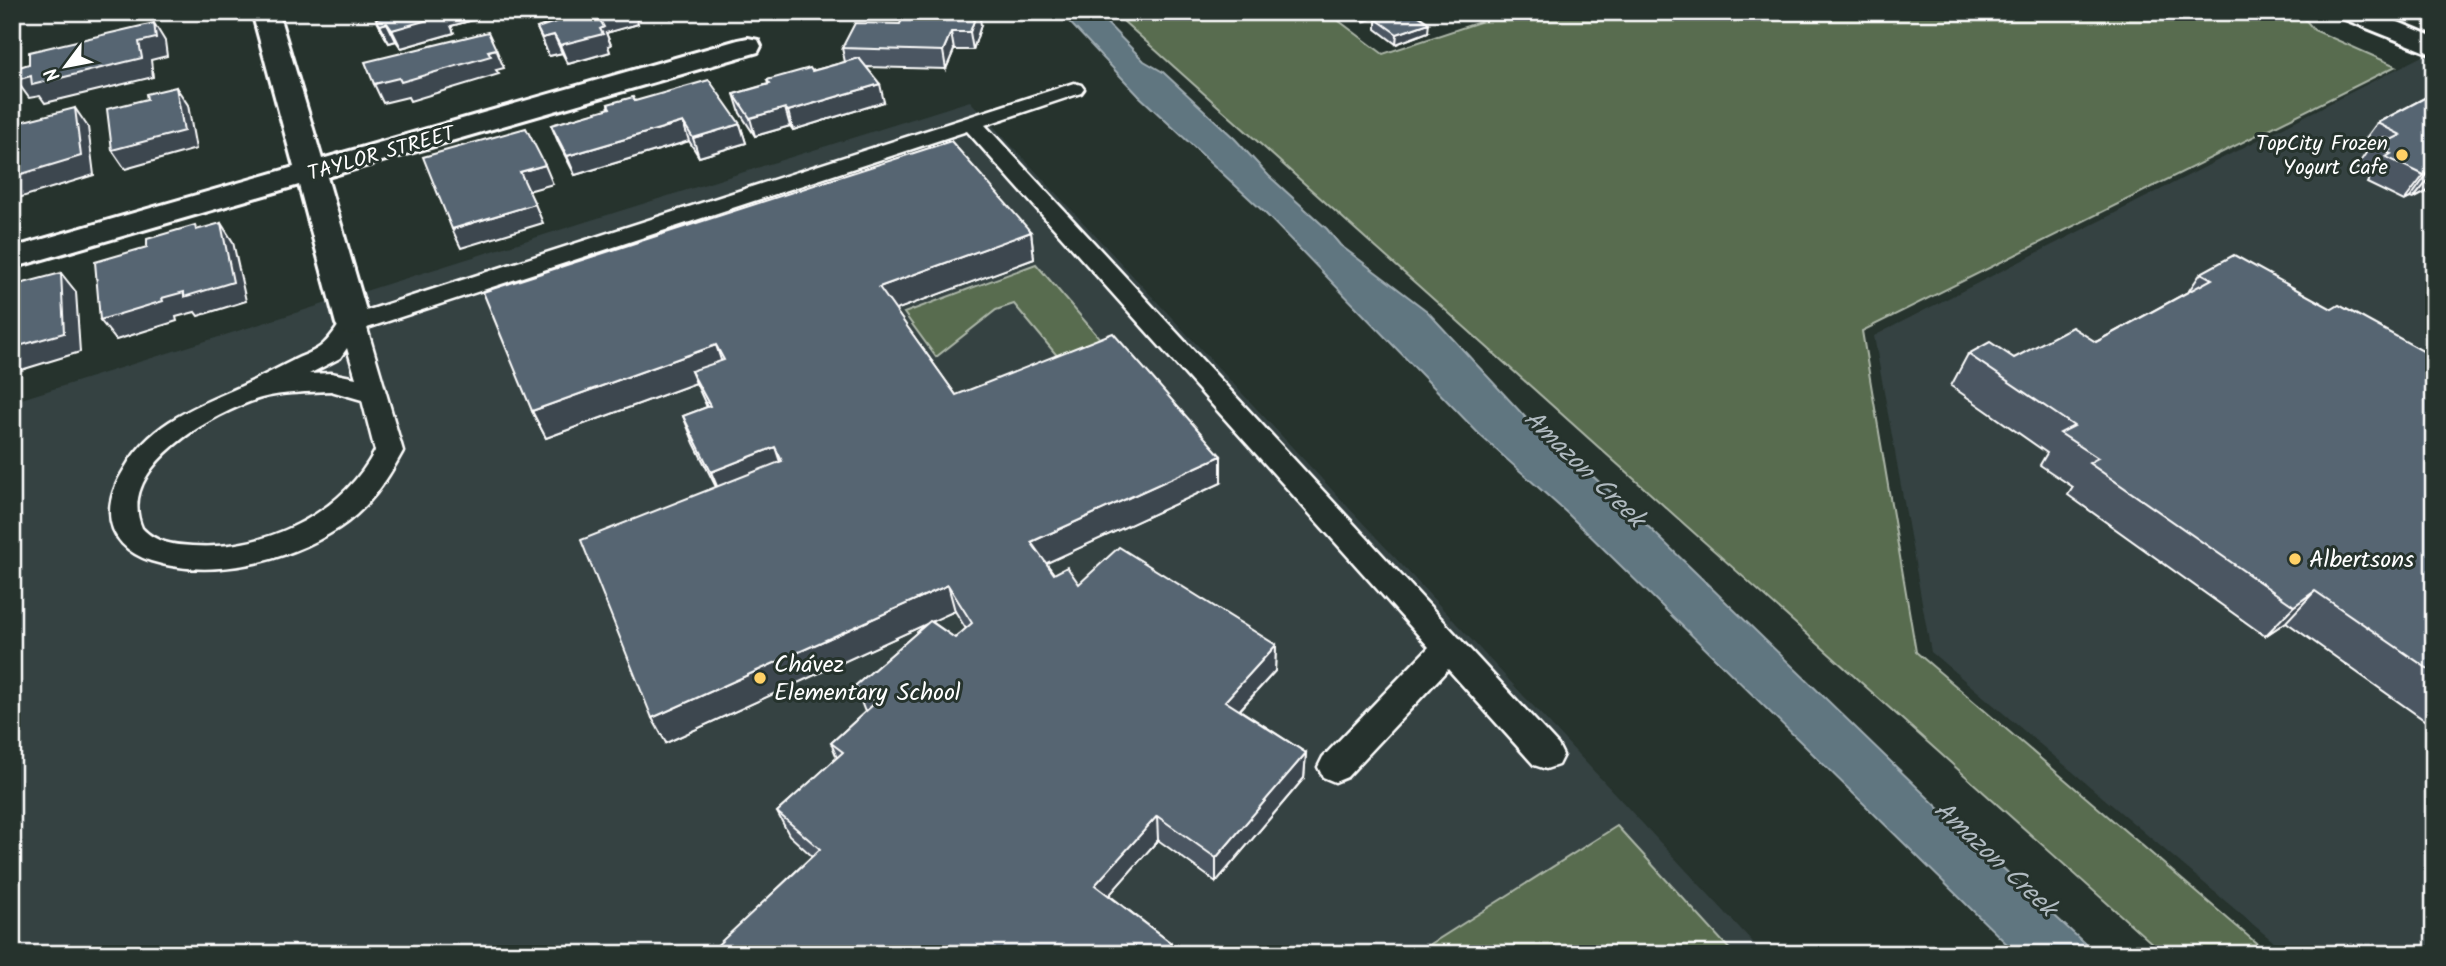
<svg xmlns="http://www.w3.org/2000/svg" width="2446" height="966" font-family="Kalam,sans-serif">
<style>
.built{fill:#354242}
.green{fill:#586c50;stroke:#acb6a8;stroke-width:2}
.water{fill:#617680;stroke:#a0adb3;stroke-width:2}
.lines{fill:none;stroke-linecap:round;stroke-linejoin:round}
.service-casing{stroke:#fff;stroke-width:5}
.minor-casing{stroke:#fff;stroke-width:6}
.secondary-casing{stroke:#fff;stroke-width:6}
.service{fill:#26332d;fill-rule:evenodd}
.minor{fill:#26332d;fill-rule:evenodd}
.secondary{fill:#26332d;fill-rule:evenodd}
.wall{fill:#4b5762;stroke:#fff;stroke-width:2;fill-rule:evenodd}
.shaded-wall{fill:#3d4750;stroke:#fff;stroke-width:2}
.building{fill:#576572;stroke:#fff;stroke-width:2}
.poi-dot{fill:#ffd166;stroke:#26332d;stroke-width:2.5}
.labels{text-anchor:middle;stroke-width:6;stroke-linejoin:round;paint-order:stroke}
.far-poi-label{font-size:21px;fill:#fff;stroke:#26332d;text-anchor:end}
.far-street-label{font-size:21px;fill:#fff;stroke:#26332d}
.poi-label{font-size:24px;fill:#fff;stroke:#26332d;text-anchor:start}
.water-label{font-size:26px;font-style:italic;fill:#b0bac0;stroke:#26332d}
</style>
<rect width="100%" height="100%" fill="#26332d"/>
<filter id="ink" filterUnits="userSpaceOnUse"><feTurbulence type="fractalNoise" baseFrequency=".0143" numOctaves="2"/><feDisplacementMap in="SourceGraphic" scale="14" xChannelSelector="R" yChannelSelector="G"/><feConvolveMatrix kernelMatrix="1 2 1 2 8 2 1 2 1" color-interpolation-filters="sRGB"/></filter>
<g filter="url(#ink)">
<!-- built -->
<g class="built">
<polygon points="2434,50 2434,954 2288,954 1931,652 1874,336"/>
<polygon points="970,101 1764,954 12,954 12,402"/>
</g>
<!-- green -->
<g class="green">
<polygon points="1113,12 1327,12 1383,54 1510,12 2299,12 2314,30 2396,66 1862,331 1916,652 2269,954 2164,954"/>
<polygon points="1036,264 1102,341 1059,358 1014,304 996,310 936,357 904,313"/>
<polygon points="1617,826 1734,954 1415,954"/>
</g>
<!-- water -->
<polygon class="water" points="1060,12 1096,12 1144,61 1163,72 1235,139 1269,176 1327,229 1340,245 1427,311 1526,418 1628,507 1951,820 2096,954 2017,954 1567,513 1482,437 1264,212 1139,96"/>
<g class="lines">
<!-- service casing -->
<g class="service-casing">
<path id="service" d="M1074 83 1081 85 1084 89 1081 93 985 125 1558 745 1563 755 1558 765 1546 769 1534 765 1448 669 1347 777 1335 782 1323 777 1318 767 1323 757 1429 647 967 131 367 328 403 451C386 482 369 508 339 528 287 562 212 580 151 561 129 554 110 538 110 512 110 496 117 481 125 468 152 421 198 406 244 385 261 377 276 369 292 361 301 356 312 353 320 347 330 340 337 327 344 318ZM347 348 356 378 331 373 309 374 340 358ZM331 391 362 400 375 451C341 515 264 551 192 546 173 545 156 543 142 528 115 467 215 412 261 398 284 392 308 392 331 391Z"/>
</g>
<!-- minor casing -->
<g class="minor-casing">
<polygon id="minor" points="252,12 278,12 322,159 738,40 748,38 758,40 761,46 758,52 327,177 370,324 365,332 353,335 341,332 336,324 299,185 12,268 12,248 294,167"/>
</g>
<!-- secondary casing -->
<g class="secondary-casing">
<polygon id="secondary" points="2338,12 2374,12 2434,37 2434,55 2342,18"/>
</g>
<!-- service -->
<use href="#service" class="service"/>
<!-- minor -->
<use href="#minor" class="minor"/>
<!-- secondary -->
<use href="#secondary" class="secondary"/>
</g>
<!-- wall -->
<g class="wall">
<polygon points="382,12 470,12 473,20 451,26 454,33 401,48 396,41 389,43 385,37 376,19 384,16"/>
<polygon points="566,12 634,12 638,24 606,33 611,45 608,46 610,52 568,64 562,53 549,56 537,28 568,17"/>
<polygon points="833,12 858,12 844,18"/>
<polygon points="1352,12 1392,12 1365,21"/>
<polygon points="1376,19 1428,32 1396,44 1376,29"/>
<polygon points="981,25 973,50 954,50 946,69 866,67 884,102 793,130 790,126 755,136 740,113 734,94 768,84 767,80 812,71 845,62 842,48"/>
<polygon points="2434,93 2434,192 2430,190 2413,199 2410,198 2404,201 2367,183 2369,179 2367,178 2370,175 2356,168 2366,153 2358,149 2377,123"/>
<polygon points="635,101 740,124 746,143 699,157 689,141 575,175 559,144 551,125 609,109 608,104"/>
<path d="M1031 232 1034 259 895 310 956 395 1221 483 1046 563 1054 574 1079 584 1276 645 1275 671 1240 710 1306 753 1304 778 1216 882 1158 840 1109 895 1171 943 1172 954H709L812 856 789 835 777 812 837 758 831 743 865 712 855 686 928 623 666 743 716 487 694 443 683 416 707 407 696 383 546 438 532 411ZM955 611 966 629 955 638 931 621Z"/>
<polygon points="2201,273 2434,367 2434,727 2286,622 2265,636 2068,495 2073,487 2040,465 2047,453 1951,386 1968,354 2014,358 2096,342 2188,292"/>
</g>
<!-- shaded-wall -->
<g class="shaded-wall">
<polygon points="443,12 470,12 473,20 451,26 454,33 401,48 392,30"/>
<polygon points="609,12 634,12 638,24 606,33 611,45 608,46 610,52 568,64 560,45 597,15"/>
<polygon points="669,12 691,12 671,18"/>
<polygon points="843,12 858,12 844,18"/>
<polygon points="977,12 979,12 981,25 973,50 970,32"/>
<polygon points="1366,12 1392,12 1365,21"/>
<polygon points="154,23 165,41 167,56 151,60 153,77 45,103 40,96 29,98 16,80 139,42"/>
<polygon points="387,23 396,41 389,43 380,25"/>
<polygon points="1429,23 1428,32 1396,44 1397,34"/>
<polygon points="951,32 954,50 946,69 943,51"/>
<polygon points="554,35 562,53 549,56 542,38"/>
<polygon points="496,49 504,68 496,70 499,74 410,101 408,97 383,103 374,84"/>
<polygon points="880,84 884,102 793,130 788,111"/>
<polygon points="176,87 188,105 196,149 125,169 112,150"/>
<polygon points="75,108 88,127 94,175 12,200 12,177"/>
<polygon points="785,108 790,126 755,136 750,118"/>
<polygon points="683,122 689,141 575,175 567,156"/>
<polygon points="740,124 746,143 699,157 693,138"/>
<polygon points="545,165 553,184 528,191 520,172"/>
<polygon points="2429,172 2410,198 2404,201 2424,175"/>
<polygon points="2434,173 2434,185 2430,190 2413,199"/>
<polygon points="535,204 543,223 461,248 452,229"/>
<polygon points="221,223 233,242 246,301 198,316 195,312 176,317 177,321 116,340 100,320 162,298"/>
<polygon points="1031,232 1034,259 885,314 879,287"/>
<polygon points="61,273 76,292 80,352 21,370 17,366 12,367 12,348"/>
<polygon points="716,345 725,372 691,371 696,383 546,438 532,411"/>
<polygon points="775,447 784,474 722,498 711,472"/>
<polygon points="1221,456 1221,483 1036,568 1031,542"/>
<polygon points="948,585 955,611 666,743 652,718"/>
<polygon points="2315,591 2286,622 2265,636 2294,606"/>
<polygon points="1276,645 1275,671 1225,726 1225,701"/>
<polygon points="1306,753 1304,778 1216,882 1216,858"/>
<polygon points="1157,816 1158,840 1098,908 1095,885"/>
<polygon points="1171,943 1172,954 1162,954"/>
</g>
<!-- building -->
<g class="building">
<polygon points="382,12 444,12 446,15 392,30 387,23 380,25 376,19 385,16"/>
<polygon points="568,12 609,12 597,15 604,27 600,29 603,34 560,45 554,35 542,38 537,28 571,17"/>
<polygon points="905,12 977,12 970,32 951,32 943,51 842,48 855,23 900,24"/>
<polygon points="1398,12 1413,12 1429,23 1397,34 1376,19"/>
<polygon points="154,23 156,38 139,42 142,58 32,85 31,76 16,80 16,68 29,64 29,52"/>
<polygon points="488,32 496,49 488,51 491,56 401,82 399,78 374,84 365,62"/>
<polygon points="859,58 880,84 788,111 785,108 750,118 734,94 770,84 767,80 810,68 812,71"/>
<polygon points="709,80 740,124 693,138 683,122 567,156 551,125 610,108 608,104 633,97 635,101"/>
<polygon points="176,87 184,131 112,150 107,109 147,99 146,94"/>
<polygon points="2434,93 2434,173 2429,172 2424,175 2386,157 2391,154 2386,152 2390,150 2374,142 2384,137 2391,140 2401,135 2377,123"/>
<polygon points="75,108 81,156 12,177 12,124"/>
<polygon points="526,128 545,165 520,172 535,204 452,229 423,157"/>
<polygon points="951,141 1031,232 879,287 956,395 1113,333 1221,456 1031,542 1054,574 1067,567 1079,584 1119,547 1276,645 1225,701 1306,753 1216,858 1157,816 1095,885 1171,943 1162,954 710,954 709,953 820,849 777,812 843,752 831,743 876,702 855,686 930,621 955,638 972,623 948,585 652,718 581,540 782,461 775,447 711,472 683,416 710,406 691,371 724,360 716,345 532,411 483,292"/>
<polygon points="221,223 233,282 184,297 184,292 162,298 163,301 100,320 95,262 147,247 147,239 195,225 196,230"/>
<polygon points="2234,255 2332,309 2339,305 2434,357 2434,361 2428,364 2434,367 2434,673 2315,591 2294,606 2089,463 2098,458 2060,433 2074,426 1968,354 1990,342 2014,358 2072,327 2096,342 2212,279 2201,273"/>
<polygon points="61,273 64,333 12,348 12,286"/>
</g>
</g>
<!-- markers -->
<g class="poi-dot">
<circle cx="2402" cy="155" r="7"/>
<circle cx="2295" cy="559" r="7"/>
<circle cx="760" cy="678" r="7"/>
</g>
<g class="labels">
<!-- far-poi labels -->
<g class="far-poi-label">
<text x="2388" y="150">TopCity Frozen<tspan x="2388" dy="24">Yogurt Cafe</tspan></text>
</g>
<!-- far-street labels -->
<g class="far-street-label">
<text transform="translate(381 153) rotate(-16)" y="7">TAYLOR STREET</text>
</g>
<!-- poi labels -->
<g class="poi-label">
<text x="2309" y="567">Albertsons</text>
<text x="774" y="672">Chávez<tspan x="774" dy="28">Elementary School</tspan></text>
</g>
<!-- water labels -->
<g class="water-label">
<text transform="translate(1585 468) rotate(44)" y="9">Amazon Creek</text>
<text transform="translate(1996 858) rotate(43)" y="9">Amazon Creek</text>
</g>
</g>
<!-- margin -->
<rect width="2446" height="966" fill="none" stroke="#26332d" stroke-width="42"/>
<rect x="21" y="21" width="2404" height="924" fill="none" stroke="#fff" stroke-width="2.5" filter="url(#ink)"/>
<!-- north arrow -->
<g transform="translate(66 66) rotate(238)" stroke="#26332d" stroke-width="5" paint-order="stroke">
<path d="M0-5L12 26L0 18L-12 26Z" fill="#ffffff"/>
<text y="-10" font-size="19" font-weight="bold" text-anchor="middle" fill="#ffffff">N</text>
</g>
</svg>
